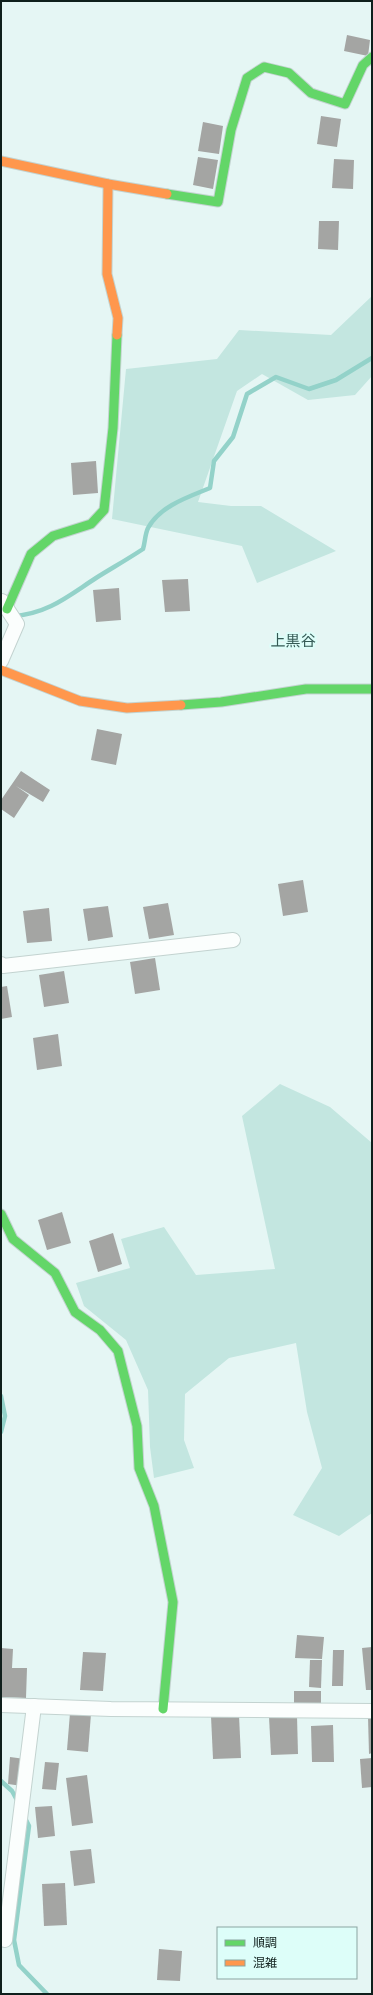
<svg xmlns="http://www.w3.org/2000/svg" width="373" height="1995" font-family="Spectral,'Noto Sans JP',serif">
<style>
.green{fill:#c3e6e0}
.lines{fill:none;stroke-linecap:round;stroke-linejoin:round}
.stream{stroke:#93d2c9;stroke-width:4.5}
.building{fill:#a4a5a3}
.street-casing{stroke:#c3d3d0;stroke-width:16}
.fast-casing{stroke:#c3d3d0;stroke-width:11}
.slow-casing{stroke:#c3d3d0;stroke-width:11}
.street{stroke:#fbfefd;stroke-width:14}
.fast{stroke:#63d668;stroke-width:9}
.slow{stroke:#ff974d;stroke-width:9}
.labels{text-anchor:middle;stroke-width:4;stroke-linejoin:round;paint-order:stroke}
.quarter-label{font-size:15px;fill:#355a55;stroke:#ddfef9}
</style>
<rect width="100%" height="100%" fill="#e5f6f4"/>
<!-- green -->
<g class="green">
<polygon points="372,296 372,376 355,395 308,400 262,374 237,391 198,502 231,506 261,506 336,551 257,583 242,546 112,519 126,369 217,359 239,330 331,335"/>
<polygon points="280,1084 330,1107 372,1143 372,1513 339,1536 293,1515 322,1468 307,1412 296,1343 229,1358 185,1394 184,1440 194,1468 154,1478 150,1447 148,1390 126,1340 84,1306 76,1283 130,1268 121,1239 164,1227 196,1275 275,1269 242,1116"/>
</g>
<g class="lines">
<!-- stream -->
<g class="stream">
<path d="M14 616C49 613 68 596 96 578 112 568 128 559 143 549 145 543 145 534 148 528 160 506 188 497 210 488L214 461 233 437 247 394 276 377 309 389 336 380 372 358"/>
<polyline points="1,1396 5,1416 1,1432"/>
<polyline points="1,1781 12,1791 18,1802"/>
<polyline points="25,1818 29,1826 14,1940 19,1965 47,1994"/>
</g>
</g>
<!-- building -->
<g class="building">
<polygon points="347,35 370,40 368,56 344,51"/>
<polygon points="321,116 341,119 337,147 317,144"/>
<polygon points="203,122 223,126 219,154 198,151"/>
<polygon points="198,157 218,160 213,189 193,185"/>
<polygon points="334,159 354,160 353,189 332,188"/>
<polygon points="319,221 339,221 338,250 318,249"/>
<polygon points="96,461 98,493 73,495 71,463"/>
<polygon points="188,579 190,611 165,612 162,580"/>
<polygon points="119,588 121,620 96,622 93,590"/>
<polygon points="97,729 122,734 116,765 91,760"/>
<polygon points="21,771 50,790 43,802 16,786 29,795 14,818 1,809 1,800"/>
<polygon points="303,880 308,912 283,916 278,884"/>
<polygon points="168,903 174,935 149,939 143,907"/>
<polygon points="108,906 113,937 88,941 83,909"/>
<polygon points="49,908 52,941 27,943 23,911"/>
<polygon points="155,958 160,990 135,994 130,962"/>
<polygon points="64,971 69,1003 44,1007 39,975"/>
<polygon points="7,986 12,1017 1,1019 1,987"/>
<polygon points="58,1034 62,1066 37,1070 33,1038"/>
<polygon points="62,1212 71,1243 47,1250 38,1220"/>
<polygon points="113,1233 122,1264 98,1272 89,1241"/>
<polygon points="297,1635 324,1637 322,1659 295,1658"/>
<polygon points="372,1647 372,1690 366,1690 362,1648"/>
<polygon points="1,1648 13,1649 12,1668 27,1668 26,1698 1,1697"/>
<polygon points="333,1650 344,1650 343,1686 332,1686"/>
<polygon points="83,1652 106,1653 103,1691 80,1690"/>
<polygon points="310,1660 322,1660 321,1688 309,1687"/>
<rect x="294" y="1691" width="27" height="13"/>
<polygon points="70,1713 91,1714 88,1752 67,1750"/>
<polygon points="239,1715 241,1758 213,1759 211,1716"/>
<polygon points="297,1716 298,1754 271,1755 269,1717"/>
<polygon points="368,1717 372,1717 372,1753 369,1754"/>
<polygon points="333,1725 334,1762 312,1762 311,1726"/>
<polygon points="10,1757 25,1759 22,1786 8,1784"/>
<polygon points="372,1758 372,1787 362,1788 360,1759"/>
<polygon points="45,1762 59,1763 56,1790 42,1789"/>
<polygon points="87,1775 93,1823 72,1826 66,1778"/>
<polygon points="52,1806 55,1836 38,1838 35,1807"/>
<polygon points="91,1849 95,1883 74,1886 70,1851"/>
<polygon points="65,1883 67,1925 44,1926 42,1884"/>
<polygon points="159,1949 182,1951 180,1981 157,1980"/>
</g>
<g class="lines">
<!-- street casing -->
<g class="street-casing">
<g id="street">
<polyline points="1,661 17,624 2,601"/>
<polyline points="1,964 3,966 233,940"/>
<polyline points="1,1705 111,1709 372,1711"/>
<polyline points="1,1939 5,1940 34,1706"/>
</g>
</g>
<!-- fast casing -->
<g class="fast-casing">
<g id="fast">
<polyline points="167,194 218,202 231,130 247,78 264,67 289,73 311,93 345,104 363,65 372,57"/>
<polyline points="7,609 31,554 53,536 91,524 104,510 113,428 117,335"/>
<polyline points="181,705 221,702 306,689 372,689"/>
<polyline points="1,1214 13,1239 55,1273 75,1312 100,1330 118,1351 137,1426 139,1468 154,1506 173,1602 163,1709"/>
</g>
</g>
<!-- slow casing -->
<g class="slow-casing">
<g id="slow">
<polyline points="1,161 108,184 167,194"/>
<polyline points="108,184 107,274 118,318 117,335"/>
<polyline points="1,670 80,701 127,708 181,705"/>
</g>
</g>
<!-- street -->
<use href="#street" class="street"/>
<!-- fast -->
<use href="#fast" class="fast"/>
<!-- slow -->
<use href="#slow" class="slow"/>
</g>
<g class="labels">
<!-- quarter labels -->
<g class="quarter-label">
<text x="293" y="646">上黒谷</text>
</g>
</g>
<!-- border -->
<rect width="373" height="1995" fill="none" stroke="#0f1f1c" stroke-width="4"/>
<!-- legend -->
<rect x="217" y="1927" width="140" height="52" fill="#ddfef9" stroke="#8ba5a1"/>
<rect x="225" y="1940" width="20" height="6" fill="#63d668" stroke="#8ba5a1"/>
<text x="253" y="1947" font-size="12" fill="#0f1f1c">順調</text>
<rect x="225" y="1960" width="20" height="6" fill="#ff974d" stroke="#8ba5a1"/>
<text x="253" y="1967" font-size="12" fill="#0f1f1c">混雑</text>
</svg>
